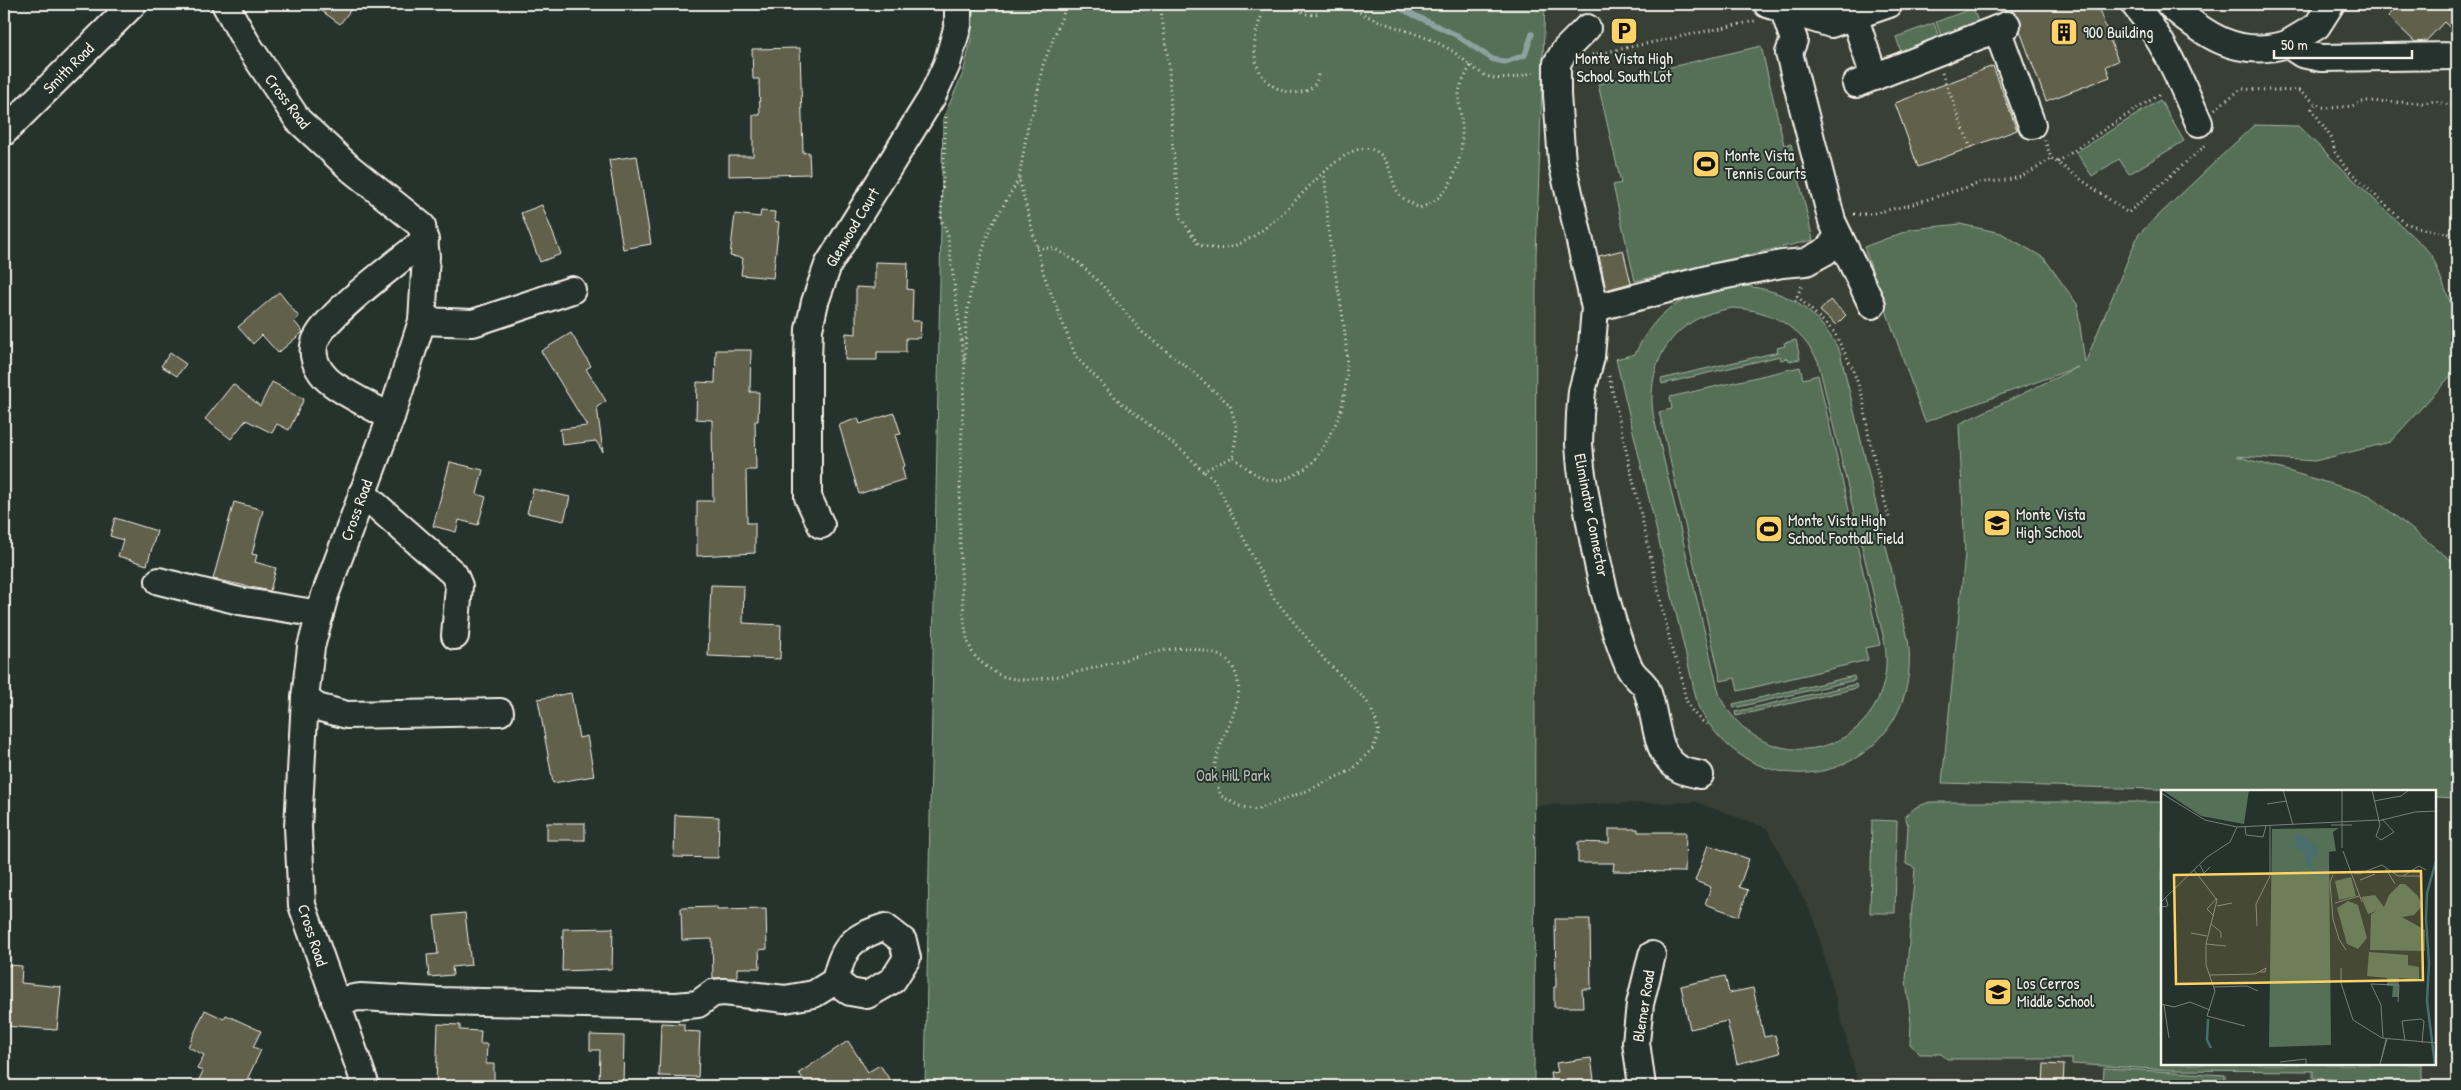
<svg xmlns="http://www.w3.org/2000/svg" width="2461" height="1090" font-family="'Patrick Hand',sans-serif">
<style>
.built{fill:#384136;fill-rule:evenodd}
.green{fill:#547057;stroke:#a4b0a0;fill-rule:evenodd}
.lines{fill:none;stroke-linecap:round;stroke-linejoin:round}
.stream{stroke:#8da29e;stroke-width:5.5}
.building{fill:#61614c;stroke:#f4f1e8}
.minor-casing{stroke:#f4f1e8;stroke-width:30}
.path{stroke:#f4f1e8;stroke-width:3;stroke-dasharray:1 4;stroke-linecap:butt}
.minor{stroke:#26332d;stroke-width:26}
.labels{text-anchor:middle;stroke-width:4;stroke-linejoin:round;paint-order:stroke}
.poi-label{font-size:16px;fill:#f4f1e8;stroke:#26332d;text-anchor:start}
.street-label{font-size:16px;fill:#f4f1e8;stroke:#26332d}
.park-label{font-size:16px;fill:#b4bdae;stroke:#26332d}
.inset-river{fill:none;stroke:#496e6d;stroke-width:2.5}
.inset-road{fill:none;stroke:#787f78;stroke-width:1}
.view{fill:#ffd166;fill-opacity:0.15;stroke:#ffd166;stroke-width:2.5}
.inset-edge{fill:none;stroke:#f4f1e8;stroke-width:2.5}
</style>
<rect width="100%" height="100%" fill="#26332d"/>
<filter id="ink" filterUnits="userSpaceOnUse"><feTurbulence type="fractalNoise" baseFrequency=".02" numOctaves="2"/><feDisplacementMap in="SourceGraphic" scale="10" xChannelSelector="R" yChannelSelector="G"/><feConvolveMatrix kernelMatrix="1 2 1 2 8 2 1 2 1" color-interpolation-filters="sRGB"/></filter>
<g filter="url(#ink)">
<!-- built -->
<path class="built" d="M1546 4H2457V1086H1859L1815 921 1767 828 1696 802 1535 805 1536 255ZM2162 791H2435V1064H2162Z"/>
<!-- green -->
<g class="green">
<polygon points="974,4 1545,4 1536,255 1534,1086 925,1086 943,118 963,73 971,40"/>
<polygon points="1973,8 1986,44 1949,58 1936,22"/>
<polygon points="1934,23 1946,58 1908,72 1896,37"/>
<polygon points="1761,46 1784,145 1791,144 1813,240 1635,281 1613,185 1621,183 1598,84"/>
<polygon points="2160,100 2184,141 2129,174 2119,159 2092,176 2076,152"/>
<polygon points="2254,125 2298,126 2432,255 2457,320 2457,369 2390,442 2315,461 2237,456 2369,495 2457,565 2457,798 2435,797 2435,791 2227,791 1942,783 1965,554 1959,424 2078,367 1925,422 1864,247 1912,229 1960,224 2001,233 2044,258 2077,304 2085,363 2138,235"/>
<path d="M1732 285C1783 287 1816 307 1840 352L1908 639C1926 774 1760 826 1698 706L1616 359 1635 354C1658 306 1683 296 1732 285ZM1733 308C1772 310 1800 327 1818 361L1885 644C1900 749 1769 791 1720 697L1653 414C1646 357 1676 316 1733 308Z"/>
<polygon points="1796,340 1800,359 1789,361 1788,358 1781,360 1780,356 1662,384 1661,379 1778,352 1777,348 1785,346 1784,343"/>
<polygon points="1800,367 1803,379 1818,375 1880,645 1865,648 1868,660 1738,691 1735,678 1721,681 1659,412 1672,409 1670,397"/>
<polygon points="1854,676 1855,680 1734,708 1733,704"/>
<polygon points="1856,684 1857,688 1736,716 1735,712"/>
<polygon points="1930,802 2162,802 2162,1064 2422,1064 2422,1085 2313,1078 2313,1071 2172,1070 2072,1064 2072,1059 1947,1059 1941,1054 1920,1054 1910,1044 1911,1023 1906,980 1915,868 1906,864 1908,825 1905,816 1916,807"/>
<polygon points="1872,820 1897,821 1895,913 1870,913"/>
<polygon points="2104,1068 2225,1075 2225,1086 2103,1086"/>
</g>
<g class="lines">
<!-- stream -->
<polyline class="stream" points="1391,4 1456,35 1492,59 1505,62 1525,55 1532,34"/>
</g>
<!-- building -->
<g class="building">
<polygon points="312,4 355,4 340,24"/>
<polygon points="2010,4 2097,4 2118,61 2106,66 2110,77 2046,101 2020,31 2021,20 2013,12"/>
<polygon points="2400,4 2457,4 2457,34 2444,22 2426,41 2415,42 2388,16"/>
<polygon points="800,48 803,153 809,152 810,174 729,176 729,156 753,156 753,115 760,115 759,79 753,79 752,49"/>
<polygon points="1993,66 2017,130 1918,167 1895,103"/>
<polygon points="637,156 651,244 623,249 609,160"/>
<polygon points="542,205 561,254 540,262 521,213"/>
<polygon points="761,211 775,212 774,221 779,222 773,278 741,275 743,258 730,256 735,214 760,217"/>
<polygon points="1623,250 1631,283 1606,290 1599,256"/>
<polygon points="875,262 908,263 907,289 913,290 912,321 921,321 920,338 906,338 906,352 877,352 877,360 845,360 846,333 856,334 856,287 875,288"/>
<polygon points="279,292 299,317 294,321 303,332 278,353 262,335 253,344 238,327"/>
<polygon points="1830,300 1846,315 1836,325 1820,311"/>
<polygon points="571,333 591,366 586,369 606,401 597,407 603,452 596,441 562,445 560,429 587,426 541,351"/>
<polygon points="716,350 751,350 750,392 759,392 758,421 755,421 756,470 746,470 747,523 755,523 755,553 697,556 697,501 713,501 712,420 696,419 697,382 715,383"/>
<polygon points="170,353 186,364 177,376 161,366"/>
<polygon points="272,382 304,399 289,430 277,424 272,433 246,420 231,439 205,419 233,384 260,406"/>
<polygon points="894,413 901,434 895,435 905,466 902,467 905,479 859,494 839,425 858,418 860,424"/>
<polygon points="450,462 483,470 477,494 486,497 478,525 459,520 456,532 433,526"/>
<polygon points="533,489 570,497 564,521 527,513"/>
<polygon points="234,502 263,510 252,554 257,555 255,562 276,568 270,591 213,579"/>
<polygon points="115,518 157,531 147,565 118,556 123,540 110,536"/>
<polygon points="711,585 744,586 743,623 781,625 780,659 708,656"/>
<polygon points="571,693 579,738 587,736 594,776 553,783 538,699"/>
<polygon points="675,815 719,817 718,858 674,857"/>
<rect x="547" y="823" width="38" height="17"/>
<polygon points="1609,829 1638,829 1638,832 1686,832 1685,872 1613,871 1614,863 1578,863 1578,842 1609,843"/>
<polygon points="1708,845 1749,859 1739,887 1748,890 1739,916 1705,904 1711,887 1695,881"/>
<polygon points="717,907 717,910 766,909 767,949 759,950 760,968 737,968 737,978 713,978 712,939 682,940 681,908"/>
<polygon points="465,913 471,965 452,967 453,975 429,977 427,955 438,954 434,916"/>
<polygon points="1555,919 1590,919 1591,989 1582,989 1583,1007 1554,1007 1554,987 1556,987"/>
<polygon points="613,928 612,969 562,971 563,929"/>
<polygon points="6,965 22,966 21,983 61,987 57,1030 4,1026 4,978"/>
<polygon points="1725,976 1729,993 1753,988 1764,1037 1775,1035 1780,1053 1737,1064 1727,1021 1690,1029 1681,986"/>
<polygon points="205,1010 224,1019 226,1015 261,1031 253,1047 261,1050 244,1086 196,1086 203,1071 197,1069 204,1055 188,1047"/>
<polygon points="661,1023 684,1024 684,1031 700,1032 698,1077 659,1076"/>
<polygon points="438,1024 460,1025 460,1030 481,1031 480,1044 487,1044 486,1064 494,1064 494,1082 485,1082 485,1086 436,1086"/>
<polygon points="590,1035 624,1036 623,1086 599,1086 600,1050 590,1050"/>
<polygon points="848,1041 868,1072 880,1065 894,1086 808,1086 799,1073"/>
<polygon points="1591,1058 1595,1086 1552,1086 1550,1073 1558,1072 1556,1063"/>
<polygon points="2044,1064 2064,1065 2063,1086 2043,1086"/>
</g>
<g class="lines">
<!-- minor casing -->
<g class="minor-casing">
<g id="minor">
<polyline points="225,4 246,42 298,120 351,169 422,226 426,256 422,321 391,417 325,595 311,647 305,698 298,827 302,905 366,1086"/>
<polyline points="1767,4 1831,24 1889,4"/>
<path d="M2134 4C2164 40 2180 79 2199 123"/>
<path d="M2169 4C2204 35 2238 59 2287 44L2302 54 2321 58 2455 56 2457 54"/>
<polyline points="1784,11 1794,40 1789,53 1832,221 1872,305"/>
<polyline points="1855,18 1874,77"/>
<path d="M1587 28 1565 50 1557 63V95L1562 162 1595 308 1591 357 1582 391 1580 414 1579 444 1581 468C1591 532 1603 605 1628 665 1633 677 1643 681 1646 688 1657 712 1653 752 1678 768 1683 772 1693 773 1700 775"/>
<polyline points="1997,29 2032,125"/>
<polyline points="2287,44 2317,26 2331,4"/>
<polyline points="1856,84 2007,25"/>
<polyline points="4,132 133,4"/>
<polyline points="1595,308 1711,278 1782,264 1806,262 1826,251 1839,236"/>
<polyline points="422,321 473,323 572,290"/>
<path d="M391 417C376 409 334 388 325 377 316 367 311 354 315 342 323 316 401 260 425 240"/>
<polyline points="362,493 454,574 459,586 455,636"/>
<polyline points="821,525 808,497 808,360 809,329 815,302 828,265 932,97 947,64 958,25 958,4"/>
<polyline points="159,581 239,601 320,614"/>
<polyline points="305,698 317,707 347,715 500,712"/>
<path d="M335 1001 360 997 437 1001 676 1006 698 1004 713 993 724 992 785 999 814 994 835 981C844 945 851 938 885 927L903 941 907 958 893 980 867 995 850 992 835 981"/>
<polyline points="1642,1086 1636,1042 1640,1004 1652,955"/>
</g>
</g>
<!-- path -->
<g class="path">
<path d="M1160 4 1169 66 1172 142 1181 218 1199 245C1210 248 1220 250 1230 247 1264 238 1298 196 1324 172 1327 196 1327 220 1330 244 1339 300 1356 357 1340 414 1337 422 1332 430 1328 438 1322 450 1315 463 1303 470 1272 490 1259 478 1233 457"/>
<path d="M1268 4C1254 26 1246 63 1269 83 1284 96 1316 98 1318 74"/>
<path d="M1296 4 1297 8C1304 14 1310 16 1319 13"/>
<path d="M1347 4C1378 27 1416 29 1449 49 1464 57 1476 75 1494 78 1508 80 1523 76 1536 71"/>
<polyline points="1592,55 1755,21"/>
<polyline points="1942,73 1970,146"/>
<polyline points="2315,104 2312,109 2332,139 2335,152 2345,167 2405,223 2424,229 2457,235"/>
<polyline points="2215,109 2241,89 2299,91 2321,107 2331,108 2352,106 2365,101 2423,103 2435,101 2457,107"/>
<polyline points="946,117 941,219 948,236 964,361"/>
<polyline points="2045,140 2051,158 2128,213 2207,144"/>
<polyline points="2058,162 2108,127 2162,93"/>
<path d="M1324 172C1340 158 1367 134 1385 160 1392 170 1391 184 1400 195 1404 200 1413 204 1419 208 1451 199 1462 163 1462 133 1463 120 1458 107 1459 94 1459 85 1467 73 1471 65"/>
<path d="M1019 179 989 230 970 294 966 323C964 411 956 500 962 587 964 606 963 630 970 647 974 659 986 666 996 673 1037 697 1139 647 1188 648 1194 648 1201 650 1207 652 1215 653 1228 658 1232 666 1255 703 1210 741 1215 778 1216 784 1219 790 1221 796L1239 806 1256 810 1306 791 1352 770 1373 748 1379 733 1375 717 1366 700 1325 660 1273 597 1214 479 1203 471"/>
<path d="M1854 214H1870L1910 205 1983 182C2015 181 2026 177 2051 158"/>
<polyline points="1037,247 1055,249 1079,263 1102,285 1142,332 1188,368 1230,405 1237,429 1233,457 1203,471 1185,453 1119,401 1076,357 1044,275 1019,179 1028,125 1034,109 1043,65 1067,4"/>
<polyline points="1797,296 1834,332 1852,367 1863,398 1869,438 1889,518"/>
<polyline points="1795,301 1803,283"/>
<path d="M1609 376 1673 654C1691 684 1673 702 1709 726"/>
</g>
<!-- minor -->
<use href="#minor" class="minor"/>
</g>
</g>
<!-- icons -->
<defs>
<g id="parking-square" transform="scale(1.4375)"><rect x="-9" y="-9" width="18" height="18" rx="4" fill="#ffd166" stroke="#26332d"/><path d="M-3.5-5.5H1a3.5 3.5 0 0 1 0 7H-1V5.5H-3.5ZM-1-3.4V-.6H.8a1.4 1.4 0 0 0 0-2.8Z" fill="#111"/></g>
<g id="building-square" transform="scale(1.4375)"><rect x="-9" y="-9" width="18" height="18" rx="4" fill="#ffd166" stroke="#26332d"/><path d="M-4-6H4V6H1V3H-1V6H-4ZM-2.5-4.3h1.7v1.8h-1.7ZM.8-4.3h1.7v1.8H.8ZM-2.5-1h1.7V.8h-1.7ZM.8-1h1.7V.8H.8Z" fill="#111"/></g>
<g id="stadium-square" transform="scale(1.4375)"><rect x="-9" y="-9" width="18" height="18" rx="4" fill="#ffd166" stroke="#26332d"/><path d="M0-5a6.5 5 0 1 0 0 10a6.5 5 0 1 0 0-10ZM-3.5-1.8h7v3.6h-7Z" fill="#111"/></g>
<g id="school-square" transform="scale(1.4375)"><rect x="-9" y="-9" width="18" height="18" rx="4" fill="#ffd166" stroke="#26332d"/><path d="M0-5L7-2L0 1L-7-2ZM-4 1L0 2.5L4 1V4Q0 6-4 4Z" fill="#111"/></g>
</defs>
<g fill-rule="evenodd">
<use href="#parking-square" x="1624" y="31"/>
<use href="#building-square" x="2064" y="32"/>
<use href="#stadium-square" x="1706" y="164"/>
<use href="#school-square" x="1997" y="523"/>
<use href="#stadium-square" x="1769" y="529"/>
<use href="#school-square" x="1998" y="992"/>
</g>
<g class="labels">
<!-- poi labels -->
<g class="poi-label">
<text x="2083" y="38">900 Building</text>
<text x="1624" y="64" text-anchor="middle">Monte Vista High<tspan x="1624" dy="18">School South Lot</tspan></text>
<text x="1725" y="161">Monte Vista<tspan x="1725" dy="18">Tennis Courts</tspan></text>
<text x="2016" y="520">Monte Vista<tspan x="2016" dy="18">High School</tspan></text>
<text x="1788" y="526">Monte Vista High<tspan x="1788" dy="18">School Football Field</tspan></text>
<text x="2017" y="989">Los Cerros<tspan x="2017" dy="18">Middle School</tspan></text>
</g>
<!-- street labels -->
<g class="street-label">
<text transform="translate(68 68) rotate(-45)" y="6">Smith Road</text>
<text transform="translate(288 101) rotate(53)" y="6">Cross Road</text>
<text transform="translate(852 227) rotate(-59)" y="6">Glenwood Court</text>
<text transform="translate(356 510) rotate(-70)" y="6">Cross Road</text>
<text transform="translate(1592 515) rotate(79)" y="6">Eliminator Connector</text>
<text transform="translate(313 935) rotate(72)" y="6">Cross Road</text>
<text transform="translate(1643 1006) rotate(-81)" y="6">Blemer Road</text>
</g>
<!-- park labels -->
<g class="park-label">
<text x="1233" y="781">Oak Hill Park</text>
</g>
</g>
<!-- overview -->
<g transform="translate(2161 790)">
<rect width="275" height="275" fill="#26332d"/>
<path d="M1 0H88L83 34 40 26ZM178 38 172 42 175 61 168 62 170 255 108 257 111 39ZM190 87 195 106 178 110 174 91ZM239 94H244L257 106 261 116 253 125 241 127 264 140V161L209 160 210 124 216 121 207 124 200 107 214 105 223 117 228 105ZM187 111 197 115 206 148 197 159 186 154 176 118ZM208 162 247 165V175L258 177V190L238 188 237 207H231L232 196H226V188L206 186Z" fill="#547057"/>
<path d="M134 45H141L157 58V65L151 69V79L144 74V62L134 56Z" fill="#496e6d"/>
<path class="inset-river" d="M150 79 163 88 167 86M47 229 46 250 50 258M274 275 266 211 268 173 265 129 266 103 275 71"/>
<path class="inset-road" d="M122 0 132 35M181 0V58M211 0 219 35 215 46 220 50 233 42 221 29M0 3 44 30 76 37 218 30M213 11 240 6 248 0M106 14 126 11M217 31 254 22 275 21M170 35H191M84 37 85 45 102 47 105 36M182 61 201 112M39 75 43 83 49 77M225 79 234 94M33 80 56 110 45 154V175L54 201 46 226 84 236M192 83 198 84 221 75 237 86H260M172 85 169 92 172 129 178 149 185 160M242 86 258 76 265 80M199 90 214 84M0 112 46 67 69 52 76 37M174 113 198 106M56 116 71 113M0 117 7 116 5 108M53 126 46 119 56 108M50 134 60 142V148M96 136 95 114 109 86V36M30 143 46 146M45 154 65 156M180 178V193L192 230 221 248 275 253M49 185 94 184 105 178 104 182H99M53 197 86 196 97 201M0 214 13 217 29 212 49 220M3 215 8 248M222 248 220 215 210 194 238 195 237 212M244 251 241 231 260 229 263 231 261 253M220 271 225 249M119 272 145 269V275M219 274 226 249"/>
<path class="view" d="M260 81 262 190 15 194 13 85Z"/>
<rect width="275" height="275" class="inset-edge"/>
</g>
<!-- margin -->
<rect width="2461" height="1090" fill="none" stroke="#26332d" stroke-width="20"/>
<rect x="10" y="10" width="2441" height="1070" fill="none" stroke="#f4f1e8" stroke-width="2" filter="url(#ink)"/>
<!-- scale -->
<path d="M2274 50v8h138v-8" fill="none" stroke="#f4f1e8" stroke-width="2.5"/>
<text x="2281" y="50" font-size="15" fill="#f4f1e8" stroke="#26332d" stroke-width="4" paint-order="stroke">50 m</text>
</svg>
